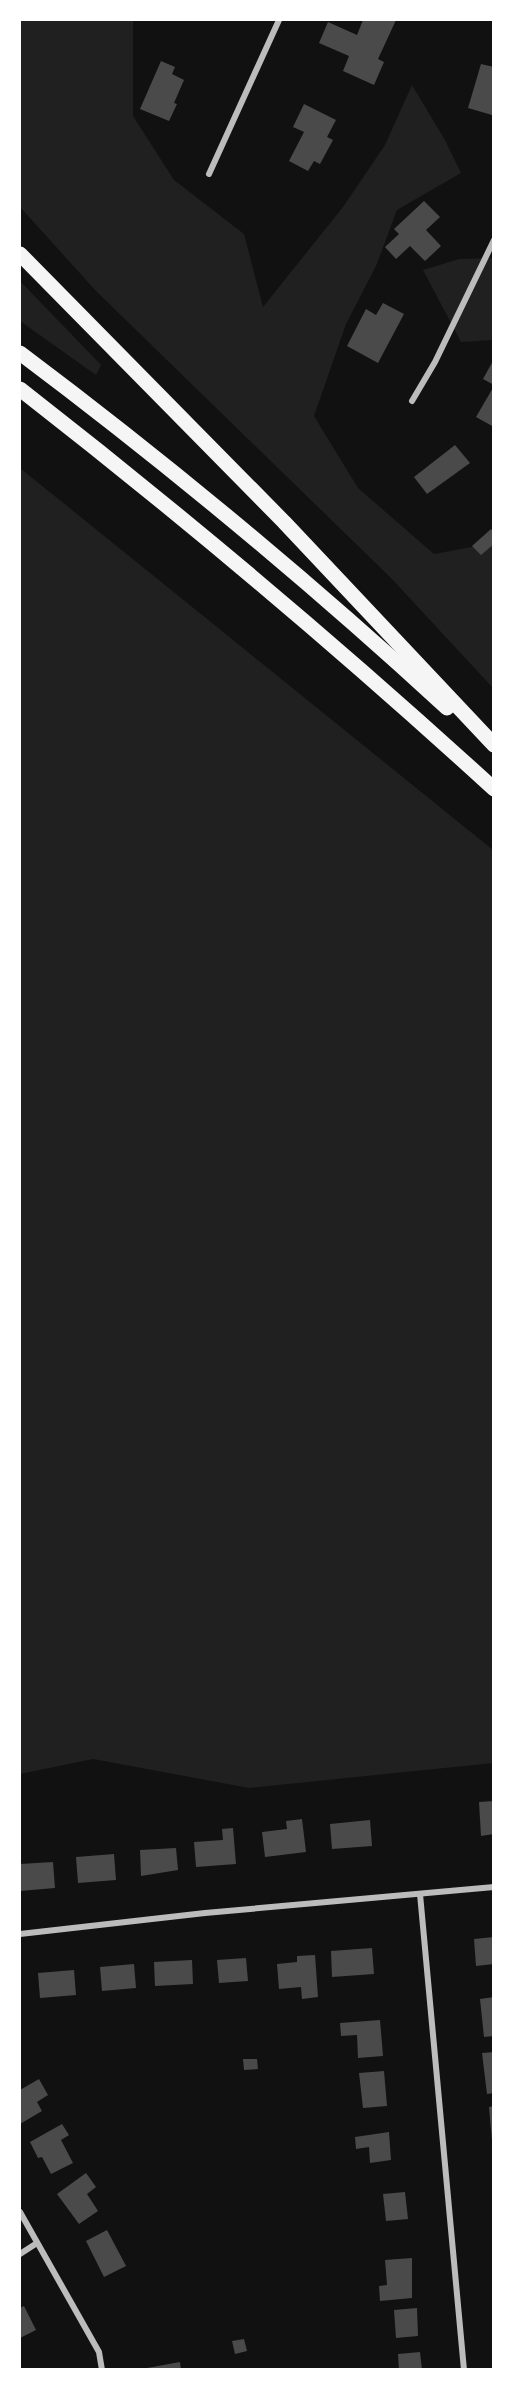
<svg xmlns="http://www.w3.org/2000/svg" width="513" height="2389" font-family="'Fira Sans Condensed',sans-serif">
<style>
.green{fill:#202020}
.building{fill:#4a4a4a}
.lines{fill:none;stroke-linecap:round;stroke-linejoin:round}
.minor{stroke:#bcbcbc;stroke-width:6}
.motorway{stroke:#f5f5f5;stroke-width:15}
</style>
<rect width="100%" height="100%" fill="#111"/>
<!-- green -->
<g class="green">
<polygon points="20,20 133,20 133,116 174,180 244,234 263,307 343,207 385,145 412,85 445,140 461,173 397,210 376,266 346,324 314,416 358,488 434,554 493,543 493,688 391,578 96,291 20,207"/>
<polygon points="493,258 493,340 461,342 423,270 459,259"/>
<polygon points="20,281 101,365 96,375 20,321"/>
<polygon points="20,468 493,850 493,1763 249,1788 93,1759 20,1774"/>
</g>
<!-- building -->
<g class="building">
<polygon points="363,20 396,20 378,59 384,62 374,85 343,71 349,56 319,43 328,22 357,35"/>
<polygon points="161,61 175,67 172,74 184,80 174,103 177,104 169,121 140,109"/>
<polygon points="481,64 494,67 492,115 468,108"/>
<polygon points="304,104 336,120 327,137 333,140 320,164 314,161 308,171 289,161 304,132 293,127"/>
<polygon points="424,201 440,217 426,230 441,246 425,261 410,246 396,259 385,247 399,234 394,229"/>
<polygon points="383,303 404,314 378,363 347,346 366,309 376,315"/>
<polygon points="494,359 494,385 483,379"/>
<polygon points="494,386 494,427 476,417"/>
<polygon points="455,445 470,463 427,494 414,477"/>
<polygon points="491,529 494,532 494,544 481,555 472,546"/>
<polygon points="494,1801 494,1834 481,1836 479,1802"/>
<polygon points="302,1819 306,1852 265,1857 262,1832 287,1829 286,1821"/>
<polygon points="370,1820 372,1846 332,1849 330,1824"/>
<polygon points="233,1828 236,1864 196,1867 194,1842 223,1840 222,1829"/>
<polygon points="176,1848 178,1870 141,1876 140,1850"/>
<polygon points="114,1854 116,1880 78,1883 76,1857"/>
<polygon points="53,1862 55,1888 20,1891 20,1864"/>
<polygon points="494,1937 494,1964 476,1966 474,1939"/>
<polygon points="372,1948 374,1974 332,1977 331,1951"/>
<polygon points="315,1955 318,1997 302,1999 301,1987 279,1989 277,1964 297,1962 297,1956"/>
<polygon points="246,1958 248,1981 219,1983 217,1960"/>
<polygon points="192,1960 193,1984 155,1986 154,1962"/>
<polygon points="134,1964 136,1988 102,1991 100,1967"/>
<polygon points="74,1970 76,1995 40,1998 38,1973"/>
<polygon points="494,1997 494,2036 484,2037 480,1999"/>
<polygon points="380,2020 383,2056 358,2058 357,2035 341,2036 340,2023"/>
<polygon points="494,2052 494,2093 487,2094 482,2053"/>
<polygon points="243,2059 257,2059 258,2069 244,2070"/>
<polygon points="384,2071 387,2106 363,2108 359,2073"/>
<polygon points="39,2079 48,2095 37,2102 42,2111 20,2124 20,2090"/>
<polygon points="494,2106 494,2141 492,2141 489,2107"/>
<polygon points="62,2124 69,2135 61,2140 73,2163 51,2174 42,2157 38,2158 30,2142"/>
<polygon points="389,2132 391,2160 370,2163 369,2147 356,2149 355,2137"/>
<polygon points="86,2173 96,2187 87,2194 98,2211 79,2224 57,2194"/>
<polygon points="405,2192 408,2219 386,2221 383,2194"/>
<polygon points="107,2230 126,2266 104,2277 86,2241"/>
<polygon points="412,2258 412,2298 380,2301 379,2286 387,2285 385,2260"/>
<polygon points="24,2306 36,2330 20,2338 20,2308"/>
<polygon points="417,2308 418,2336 396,2338 394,2310"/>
<polygon points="244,2339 247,2351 235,2354 232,2341"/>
<polygon points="420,2352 422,2370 399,2370 398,2354"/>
<polygon points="180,2362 181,2370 147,2370 147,2368"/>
</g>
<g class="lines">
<!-- minor -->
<g class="minor">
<polyline points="209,174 279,20"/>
<polyline points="412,401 435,362 494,240"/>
<polyline points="420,1894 464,2370"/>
<polyline points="20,1934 205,1913 494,1887"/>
<polyline points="20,2212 99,2352 102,2370"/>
<polyline points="20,2254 37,2243"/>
</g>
<!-- motorway -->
<g class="motorway">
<polyline points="20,254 284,522 494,745"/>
<path d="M20 353C168 464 311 583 447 708"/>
<path d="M20 389C183 516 341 649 494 789"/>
</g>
</g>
<!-- border -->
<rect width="513" height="2389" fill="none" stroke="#ffffff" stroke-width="42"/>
</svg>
